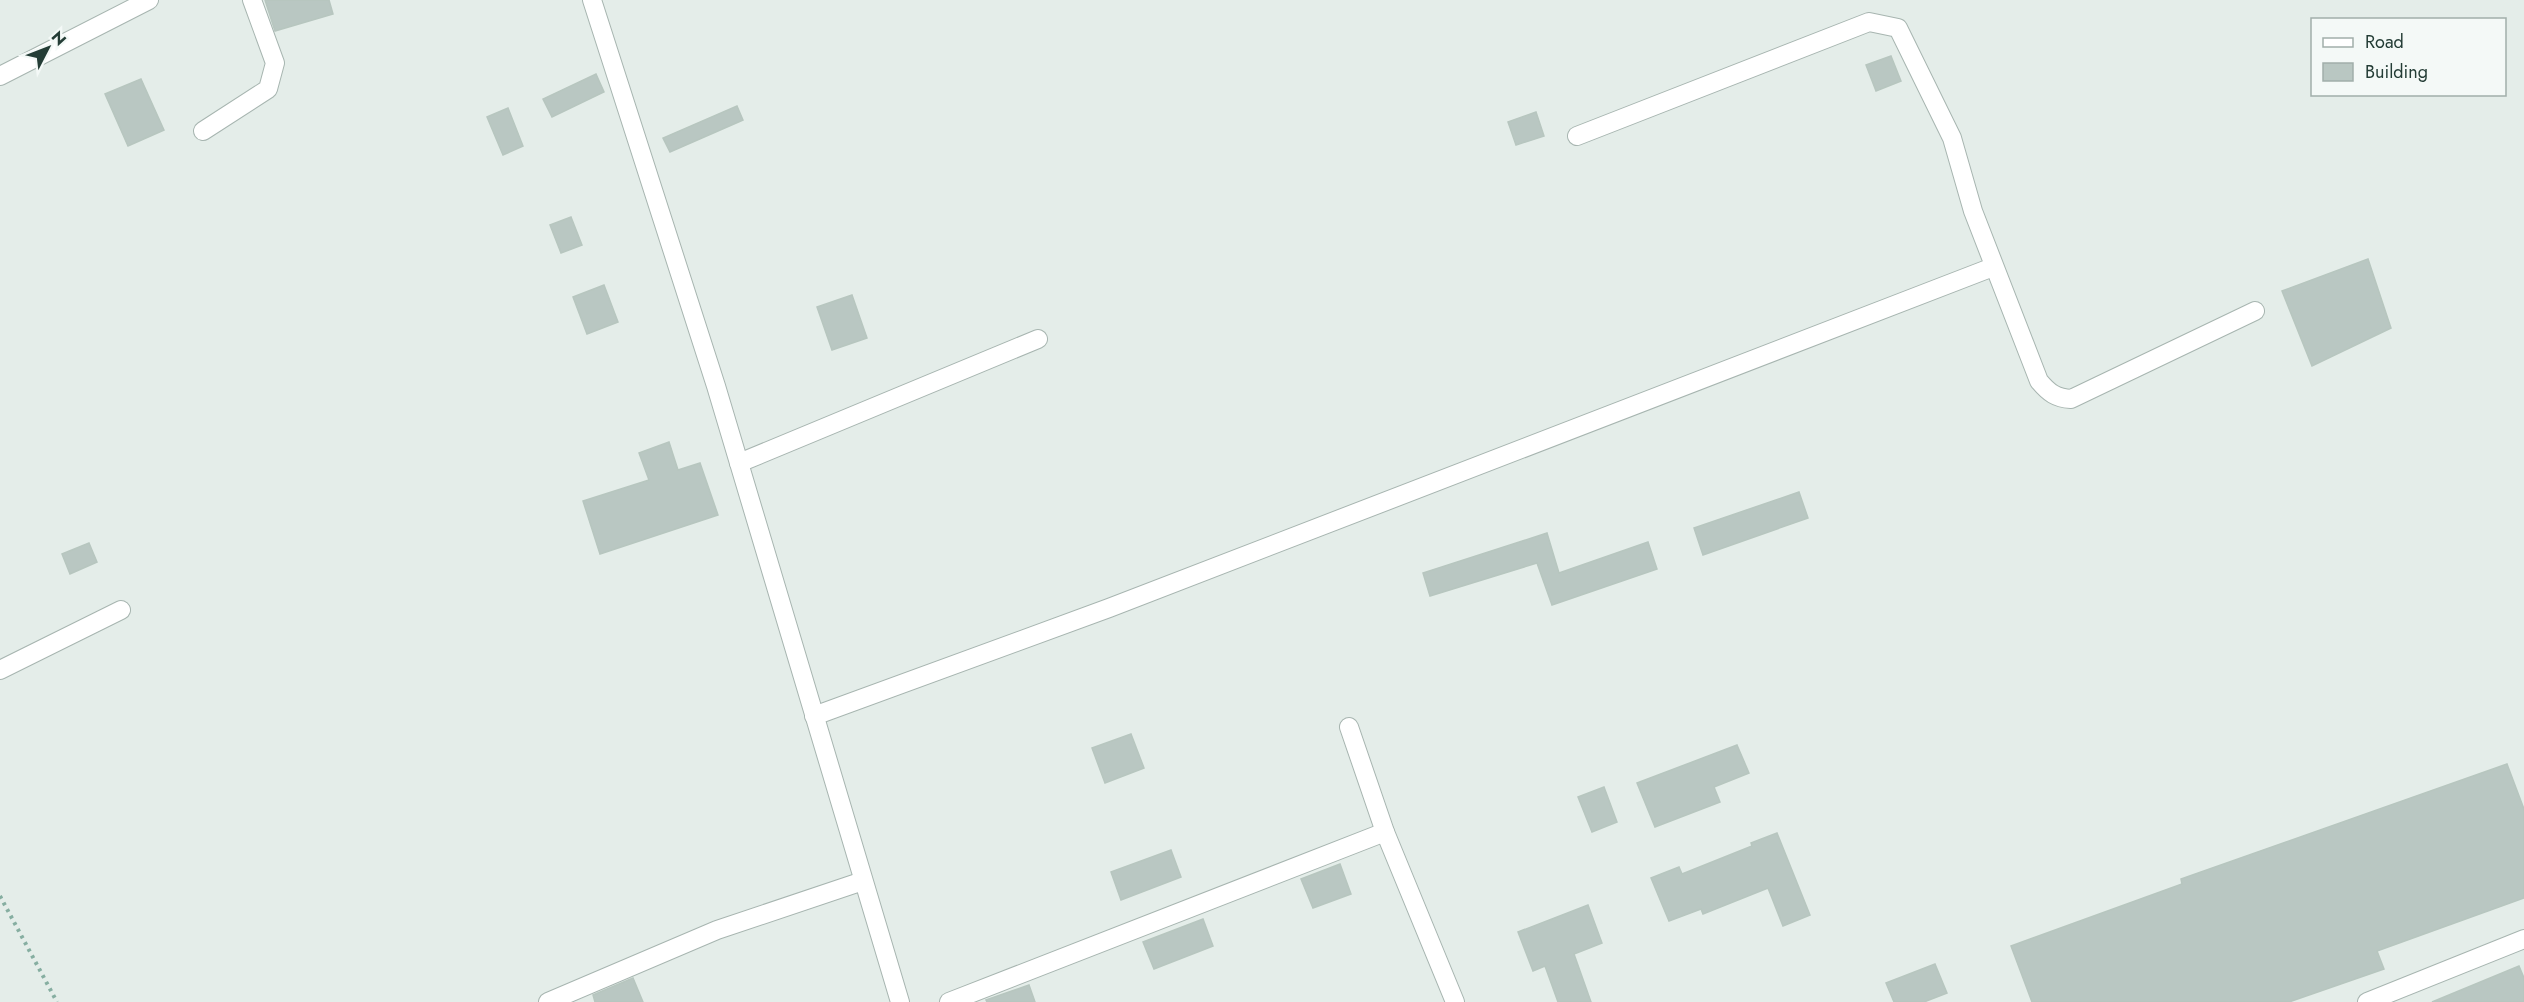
<svg xmlns="http://www.w3.org/2000/svg" width="2524" height="1002" font-family="Jost,sans-serif">
<style>
.building{fill:#b9c7c2;stroke:#b7c6bf;stroke-width:1.5}
.lines{fill:none;stroke-linecap:round;stroke-linejoin:round}
.minor-casing{stroke:#a7b5b0;stroke-width:20}
.path{stroke:#86aea1;stroke-width:4;stroke-dasharray:3 4.5;stroke-linecap:butt}
.minor{stroke:#fff;stroke-width:18}
</style>
<rect width="100%" height="100%" fill="#e4ede9"/>
<!-- building -->
<g class="building">
<polygon points="265,0 329,0 333,14 275,31"/>
<polygon points="1891,56 1901,81 1876,91 1866,65"/>
<polygon points="596,74 604,92 552,117 543,99"/>
<polygon points="141,79 164,130 128,146 105,94"/>
<polygon points="737,106 743,120 670,152 663,138"/>
<polygon points="508,108 523,146 503,155 487,117"/>
<polygon points="1536,112 1544,136 1516,145 1508,122"/>
<polygon points="571,217 582,245 561,253 550,225"/>
<polygon points="2368,259 2391,328 2312,366 2282,291"/>
<polygon points="604,285 618,322 587,334 573,297"/>
<polygon points="852,295 867,338 832,350 817,307"/>
<polygon points="669,442 678,470 700,463 718,515 600,554 583,501 649,480 639,453"/>
<polygon points="1799,492 1808,518 1703,555 1694,528"/>
<polygon points="1547,533 1559,573 1648,542 1657,569 1552,605 1537,563 1430,596 1423,573"/>
<polygon points="89,543 97,562 70,574 62,554"/>
<polygon points="1131,734 1144,768 1105,783 1092,748"/>
<polygon points="1737,745 1749,773 1714,787 1720,802 1655,827 1637,783"/>
<polygon points="2507,764 2524,809 2524,898 2377,951 2384,969 2289,1002 2032,1002 2011,946 2182,884 2181,879"/>
<polygon points="1604,787 1617,822 1592,832 1578,797"/>
<polygon points="1777,833 1810,915 1783,926 1768,888 1703,914 1701,909 1669,921 1651,878 1679,867 1682,874 1752,846 1751,843"/>
<polygon points="1171,850 1181,877 1121,900 1111,872"/>
<polygon points="1340,864 1351,894 1313,908 1301,879"/>
<polygon points="1588,905 1602,943 1574,954 1591,1002 1558,1002 1545,966 1533,971 1518,932"/>
<polygon points="1203,919 1213,946 1154,969 1143,942"/>
<polygon points="1935,964 1947,993 1924,1002 1894,1002 1886,983"/>
<polygon points="2519,966 2524,978 2524,1002 2432,1002"/>
<polygon points="633,978 643,1002 595,1002 593,995"/>
<polygon points="1029,985 1035,1002 987,1002 986,1000"/>
</g>
<g class="lines">
<!-- minor casing -->
<g class="minor-casing">
<g id="minor">
<polyline points="592,0 716,386 900,1002"/>
<polyline points="0,76 149,0"/>
<polyline points="203,131 268,89 275,63 252,0"/>
<path d="M1577 136 1869 22 1898 28 1952 138 1973 211 2039 381C2049 393 2056 398 2071 399L2255 311"/>
<polyline points="739,463 1038,339"/>
<polyline points="0,670 121,610"/>
<polyline points="814,716 1109,608 1993,267"/>
<polyline points="1349,727 1385,832 1455,1002"/>
<polyline points="548,1002 717,930 863,881"/>
<polyline points="949,1002 1385,832"/>
<polyline points="2367,1002 2524,939"/>
</g>
</g>
<!-- path -->
<polyline class="path" points="0,896 57,1002"/>
<!-- minor -->
<use href="#minor" class="minor"/>
</g>
<!-- legend -->
<rect x="2311" y="18" width="195" height="78" fill="#f4f9f7" stroke="#a1aeaa" stroke-width="1.5"/>
<rect x="2323" y="38" width="30" height="9" fill="#ffffff" stroke="#a1aeaa" stroke-width="1.5"/>
<text x="2365" y="48" font-size="18" fill="#243d36">Road</text>
<rect x="2323" y="63" width="30" height="18" fill="#b9c7c2" stroke="#a1aeaa" stroke-width="1.5"/>
<text x="2365" y="78" font-size="18" fill="#243d36">Building</text>
<!-- north arrow -->
<g transform="translate(48 48) rotate(48)" stroke="#f4f9f7" stroke-width="4.5" paint-order="stroke">
<path d="M0-4.5L10 22L0 15L-10 22Z" fill="#243d36"/>
<text y="-9" font-size="16" font-weight="bold" text-anchor="middle" fill="#243d36">N</text>
</g>
</svg>
